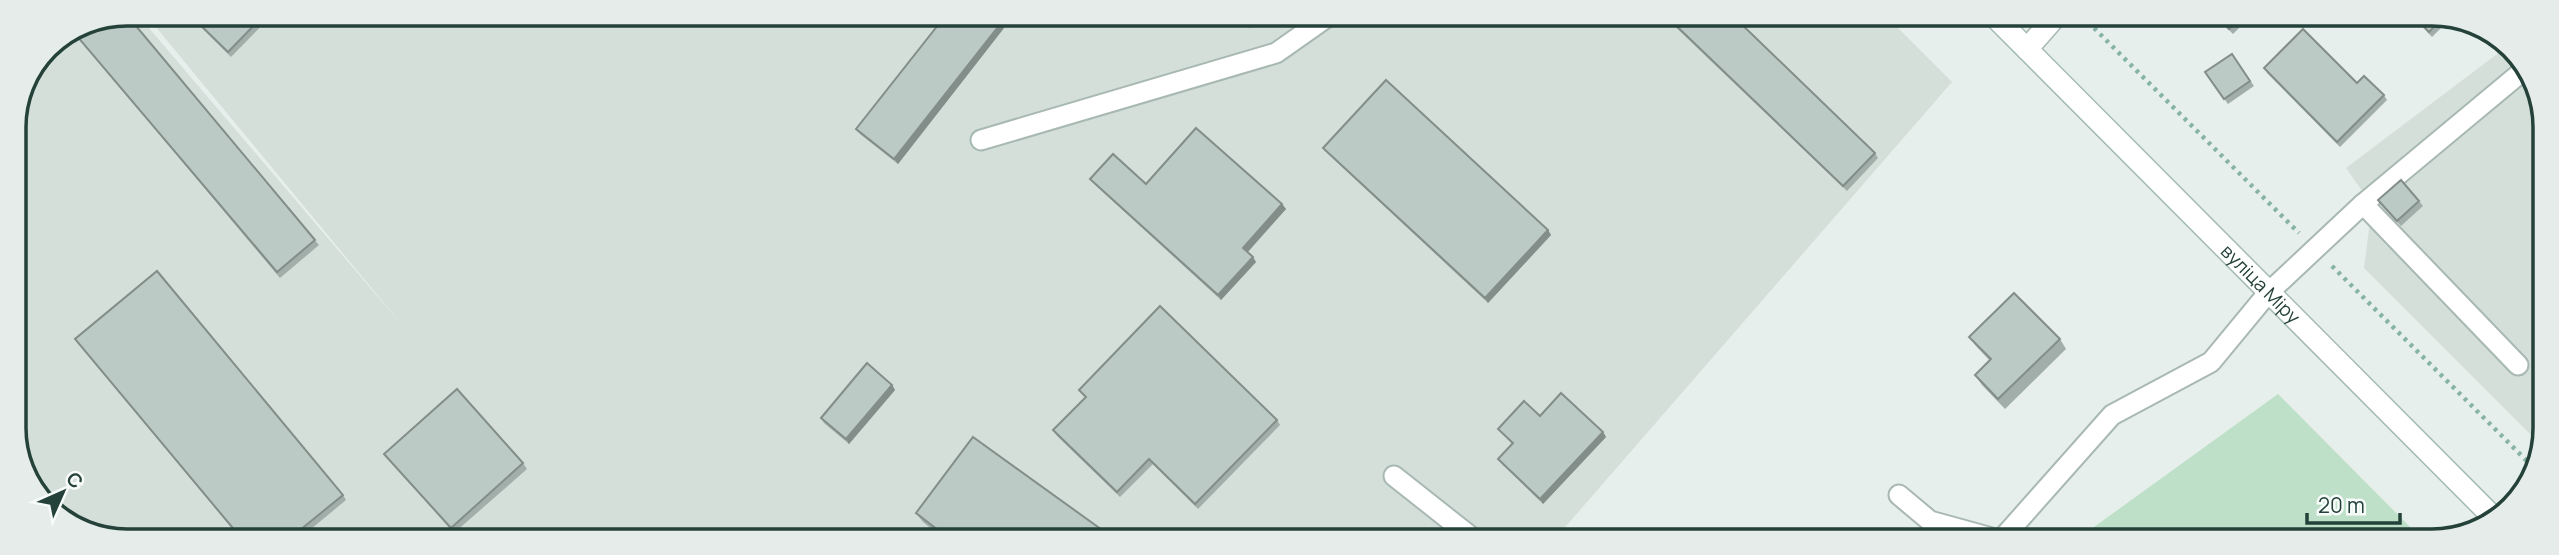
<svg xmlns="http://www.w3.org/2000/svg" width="2559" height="555" font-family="Manrope,sans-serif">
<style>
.built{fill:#d4dfda}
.green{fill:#bfe0c8}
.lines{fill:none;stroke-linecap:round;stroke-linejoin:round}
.service-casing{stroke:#a8b8b2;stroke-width:23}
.tertiary-casing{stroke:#a8b8b2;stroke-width:24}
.secondary-casing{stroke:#a4bbb3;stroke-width:24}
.path{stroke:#86b3a5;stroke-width:4.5;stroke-dasharray:3.5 5;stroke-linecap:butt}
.service{stroke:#fff;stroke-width:19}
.tertiary{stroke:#fff;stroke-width:21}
.secondary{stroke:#fff;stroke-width:21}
.wall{fill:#a1aea9}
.shaded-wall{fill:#838d89}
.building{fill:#bbcac4;stroke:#838d89;stroke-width:2}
.labels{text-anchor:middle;stroke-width:6;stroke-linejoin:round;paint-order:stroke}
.street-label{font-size:19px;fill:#24423a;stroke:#f7fbf9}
.rim{fill:none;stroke:#24423a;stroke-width:3.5}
</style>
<rect width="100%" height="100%" fill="#e6efeb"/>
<!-- built -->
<g class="built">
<polygon points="127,14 137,14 407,331 150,20 157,14 1886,16 1952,82 1554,540 105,539 47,508 16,451 14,120 47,47"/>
<polygon points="2509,45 2543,104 2543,447 2364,268 2372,205 2346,168"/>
</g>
<!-- green -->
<polygon class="green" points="2278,394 2424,541 2076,540"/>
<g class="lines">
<!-- service casing -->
<g class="service-casing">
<g id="service">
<polyline points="981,140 1276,53 1330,15"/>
<polyline points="2363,204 2524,70"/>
<polyline points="1394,476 1475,540"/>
<polyline points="1899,495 1930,521 1999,540"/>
<polyline points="2001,540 2112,415 2211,362 2268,293 2363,204 2518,365"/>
</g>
</g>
<!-- tertiary casing -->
<g class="tertiary-casing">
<polyline id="tertiary" points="2027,49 2056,16"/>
</g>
<!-- secondary casing -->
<g class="secondary-casing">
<g id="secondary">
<path id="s1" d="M1994 16 2494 518"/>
</g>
</g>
<!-- path -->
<g class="path">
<polyline points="1919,16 1924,20 1927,16"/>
<polyline points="2082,16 2299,233"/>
<polyline points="2332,266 2533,467"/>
</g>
<!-- service -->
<use href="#service" class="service"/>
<!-- tertiary -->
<use href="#tertiary" class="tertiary"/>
<!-- secondary -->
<use href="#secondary" class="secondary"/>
</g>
<!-- wall -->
<g class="wall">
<polygon points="126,14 319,245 280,278 76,35"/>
<polygon points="188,14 273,14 231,57"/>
<polygon points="1236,15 1262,15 1250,28"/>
<polygon points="1663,15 1732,15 1875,153 1878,158 1847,191"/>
<polygon points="2215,16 2251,16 2233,34"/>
<polygon points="2412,16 2453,16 2432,37"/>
<polygon points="1004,28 898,164 860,134 856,129"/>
<polygon points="2232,54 2254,86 2228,104 2205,72"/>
<polygon points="2264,68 2357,83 2384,95 2387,100 2340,147 2267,73"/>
<polygon points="1323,148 1548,230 1551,235 1488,303 1327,153"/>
<polygon points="1090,179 1146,184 1282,204 1286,209 1247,252 1256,262 1221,300 1094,184"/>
<polygon points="2378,200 2419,201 2423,206 2401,226"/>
<polygon points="1969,337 2060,339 2066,349 2005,409 1982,385 1975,375 1990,361 1976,346"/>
<polygon points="79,344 343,495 346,500 299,539 241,539"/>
<polygon points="892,385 895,390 849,444 824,423 821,418"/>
<polygon points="1079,390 1277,420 1280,425 1198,509 1153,464 1120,497 1057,436 1053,430 1085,398"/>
<polygon points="1540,416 1603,432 1606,437 1543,504 1502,464 1498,459 1512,444 1498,429"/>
<polygon points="384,454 523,463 527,469 454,533"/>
<polygon points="916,513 1116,540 945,540 923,522"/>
</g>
<!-- shaded-wall -->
<g class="shaded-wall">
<polygon points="1254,15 1262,15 1250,28 1247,23"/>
<polygon points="1001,23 1004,28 898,164 894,159"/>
<polygon points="1282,204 1286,209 1247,253 1243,248"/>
<polygon points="1548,230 1551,235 1488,303 1485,298"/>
<polygon points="1253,257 1256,262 1221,300 1218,295"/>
<polygon points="892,385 895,390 849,444 846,439"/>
<polygon points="1603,432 1606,437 1543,504 1540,499"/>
</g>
<!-- building -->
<g class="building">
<polygon points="126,14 315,240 277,272 76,35"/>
<polygon points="189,14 265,14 228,52"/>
<polygon points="946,15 990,15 1001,23 894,159 856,129"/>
<polygon points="1238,15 1254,15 1247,23"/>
<polygon points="1665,15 1732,15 1875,153 1843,186"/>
<polygon points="2216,16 2242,16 2229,29"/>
<polygon points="2414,16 2444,16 2429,32"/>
<polygon points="2303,29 2357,83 2364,76 2384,95 2337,142 2264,68"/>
<polygon points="2232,54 2250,81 2224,99 2205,72"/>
<polygon points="1386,80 1548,230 1485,298 1323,148"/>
<polygon points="1196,128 1282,204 1243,248 1253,257 1218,295 1090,179 1113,154 1146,184"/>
<polygon points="2401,180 2419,201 2397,221 2378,200"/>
<polygon points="157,271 343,495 289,539 242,539 75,339"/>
<polygon points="2014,293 2060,339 1998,399 1975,375 1991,359 1969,337"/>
<polygon points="1160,306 1277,420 1195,504 1149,459 1117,492 1053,430 1086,397 1079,390"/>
<polygon points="867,363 892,385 846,439 821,418"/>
<polygon points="457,389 523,463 451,528 384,454"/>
<polygon points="1561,393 1603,432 1540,499 1498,459 1513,443 1498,429 1524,401 1540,416"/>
<polygon points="973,437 1116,540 951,540 916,513"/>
</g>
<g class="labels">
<!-- street labels -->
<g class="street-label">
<text dy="7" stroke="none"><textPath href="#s1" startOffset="378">вуліца Міру</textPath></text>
</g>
</g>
<!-- crop -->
<path d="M0 0H2559V555H0ZM127 26H2432A101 101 0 0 1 2533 127V428A101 101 0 0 1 2432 529H127A101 101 0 0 1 26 428V127A101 101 0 0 1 127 26Z" fill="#e6ecea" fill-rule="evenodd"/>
<path class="rim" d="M127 26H2432A101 101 0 0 1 2533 127V428A101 101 0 0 1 2432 529H127A101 101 0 0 1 26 428V127A101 101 0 0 1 127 26Z"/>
<!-- north arrow -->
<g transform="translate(63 492) rotate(45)" stroke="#f7fbf9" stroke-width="5" paint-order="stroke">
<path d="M0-5L12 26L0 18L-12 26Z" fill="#24423a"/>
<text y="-10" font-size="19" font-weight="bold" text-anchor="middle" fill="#24423a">С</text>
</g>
<!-- scale -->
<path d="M2307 513v10h93v-10" fill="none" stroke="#24423a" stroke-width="3.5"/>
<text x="2318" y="513" font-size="21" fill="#24423a" stroke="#f7fbf9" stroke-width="5" paint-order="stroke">20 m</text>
</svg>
